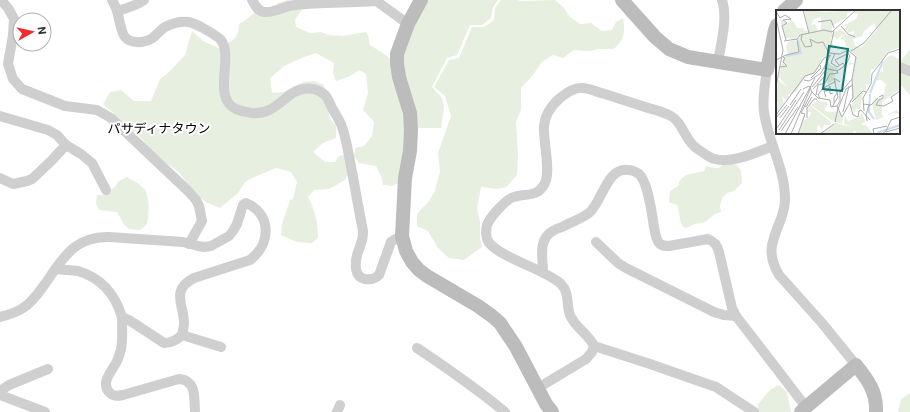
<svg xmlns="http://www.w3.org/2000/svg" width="910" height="412" font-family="Roboto,'Noto Sans JP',sans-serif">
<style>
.green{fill:#e7efe0}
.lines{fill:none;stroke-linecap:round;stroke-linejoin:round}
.street{stroke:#cfcfcf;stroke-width:10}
.secondary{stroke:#bcbcbc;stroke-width:14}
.labels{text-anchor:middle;stroke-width:4;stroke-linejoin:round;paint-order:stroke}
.neighbourhood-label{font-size:13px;fill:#000;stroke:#fff}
.inset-river{fill:none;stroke:#ccdff0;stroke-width:2}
.inset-road{fill:none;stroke:#adadad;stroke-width:1}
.view{fill:#0f766e;fill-opacity:0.15;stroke:#0f766e;stroke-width:2}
.inset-edge{fill:none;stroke:#323232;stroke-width:2}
</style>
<rect width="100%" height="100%" fill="#fff"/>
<!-- green -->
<g class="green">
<path d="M288 0H302L303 8 295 20 296 27 310 33 321 32 329 35 342 36 366 32 368 35 370 45 387 56 392 61 407 136 399 183 392 186 383 185 382 178 376 166 359 163 354 156 355 148 364 146 372 136 374 122 363 110 368 93 366 74 359 70 350 76 336 81 333 73 334 63 316 53 304 57 284 66 270 78 272 93 284 92 303 82 314 81 324 85 330 119 336 125V138L323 143 313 152 325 162H335L339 156 345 155 348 173 345 180 329 189 314 190 308 197C315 210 318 223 318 238L312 243 297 242 281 235 282 224 290 200 293 199 297 182 291 172 276 168 250 179 245 182 238 193 220 208 206 202 195 194 179 172 156 156 141 138 103 104 110 92 121 90 134 101H151L160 79 168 73 185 55 192 31 203 41 219 48C231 41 239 40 239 24L243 22 261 7 272 9 278 3Z"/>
<polygon points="425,0 498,0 493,7 491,18 482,25 470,25 457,55 447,58 432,87 442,98 444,107 441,128 416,128 401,62 411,31"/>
<path d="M501 0H518L520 1 555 0 564 8 570 17 580 24 591 23 602 31 612 30 616 22 623 18C625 33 625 38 614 49H600L588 51 574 50 563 58 553 55 542 62 532 76 521 88V110L516 122 518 154 517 175 506 187 497 189 481 187 477 208 480 222V238L482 247 464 260 449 258 438 248 428 231 417 226V214L429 201 435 191 440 171 438 153 451 116 445 96 434 87 449 60 459 58 472 27H484L494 20 495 8Z"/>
<polygon points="910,50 910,95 899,83 899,76 902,59"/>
<path d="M731 163 737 165 741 171 742 183 734 191 727 193 722 198 720 206 721 212 715 214 705 222 695 224 686 228 683 227C679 220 680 213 677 205L669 202 670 191 678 186 680 180 686 175 704 171 706 166 715 168H719L722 165Z"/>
<path d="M127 177C134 181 140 184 145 190 150 199 149 215 147 224L140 230 129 229 123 223 117 212 99 210 96 203 97 195H102L114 188 119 181Z"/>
<path d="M779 385 787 392 791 412H758V404C766 396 766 391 779 385Z"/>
<polygon points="910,393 910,412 898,412 901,399"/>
</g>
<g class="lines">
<!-- street -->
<g class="street">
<polyline points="1,0 8,8 14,19 13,35 8,64 13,79 22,89 65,106 97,110 111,118 188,191 196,200 199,206 202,221 189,244"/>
<path d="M112 0C114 4 116 7 117 11 119 17 121 33 125 37 131 44 144 43 151 39 156 36 160 30 165 27 171 24 181 21 188 22 196 23 214 34 220 39 235 55 211 98 236 109 241 111 247 112 251 113 269 115 278 104 291 94 302 87 315 86 325 95 328 98 330 104 332 108 335 113 338 118 341 124 345 134 347 145 349 156 354 181 358 206 363 231 363 235 363 239 361 243 360 248 358 251 357 255 355 264 354 277 365 279 371 280 375 279 379 275L391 242 394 240 402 236"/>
<path d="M252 0C255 5 258 12 265 12 275 13 284 6 295 5 321 2 349 3 375 1"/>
<polyline points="375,0 408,24"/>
<path d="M117 11C127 8 136 6 144 0"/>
<path d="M718 62C721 44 728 17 722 0"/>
<polyline points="899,67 910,71"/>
<path d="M767 70C765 84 762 99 764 112 768 142 785 168 785 199 785 206 783 213 781 219 772 241 766 253 779 275L822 323 856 365"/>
<polyline points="0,116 48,130 57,135 66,145 52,160 32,179 27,181 13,184 0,178"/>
<polyline points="66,145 81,154 92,163 106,190"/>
<polyline points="596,242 618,263 626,268 714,312 724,315 736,316"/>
<path d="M56 269C63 270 71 270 78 271 102 278 115 294 122 317L129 320 164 343C171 343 177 340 182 335L221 347"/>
<path d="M543 272C543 259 538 241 551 232 554 230 558 228 562 227 571 222 581 219 589 213 602 202 607 167 628 170 632 170 636 172 639 174 648 182 652 214 654 227 655 233 656 240 660 244 663 246 666 246 669 246L708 239C715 242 717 245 719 252L732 308 736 316 806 407"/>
<path d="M0 317C8 315 16 313 23 308 31 303 37 295 42 288 61 262 72 236 109 237L183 242 198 246 204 247 211 246 229 236 233 231 237 224 243 205 246 203C272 214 271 244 250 260L194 278C171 290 183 303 184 322 184 327 183 331 182 335"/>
<path d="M122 317C122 327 123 338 121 349 120 353 119 357 117 361 113 370 100 382 109 392 113 397 118 396 123 395L179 379C197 380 194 399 195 412"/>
<polyline points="594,346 647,363 716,387 754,412"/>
<path d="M417 348C447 368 477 389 505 412"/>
<path d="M538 388 586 359 592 352 594 346C589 334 575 328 570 315 566 305 570 293 561 284 546 269 493 256 487 239 486 235 486 229 487 225 490 217 506 199 514 197 521 194 530 196 537 192 541 190 543 187 545 183 551 170 543 141 544 126 545 115 552 105 560 98 566 93 574 87 582 88 589 88 597 92 605 94 617 98 630 102 642 106 651 109 662 111 671 116 680 121 683 132 689 140 692 145 697 149 702 152 706 155 710 158 715 159 732 164 757 152 773 146"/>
<polyline points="0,391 9,385 48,369"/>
<polyline points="0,395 45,412"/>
<polyline points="337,412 340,405"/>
</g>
<!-- secondary -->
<g class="secondary">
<polyline points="421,0 408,24 401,43 397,54 397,63 399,77 410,113 411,130 410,151 405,178 402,236 406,251 412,262 419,270 427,276 478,306 492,316 500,323 516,347 546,404 552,412"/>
<polyline points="622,0 655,37 669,49 688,57 767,70 775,30 777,25"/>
<polyline points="784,11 796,0"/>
<path d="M801 412 806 407 856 365C868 380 877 392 876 412"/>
</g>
</g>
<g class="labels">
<!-- neighbourhood labels -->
<g class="neighbourhood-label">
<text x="159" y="133">パサディナタウン</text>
</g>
</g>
<!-- overview -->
<g transform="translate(776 10)">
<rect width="124" height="124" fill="#fff"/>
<path d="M28 0 48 2 79 0 71 3V7L56 16V24L64 19 72 25 78 24V21L72 23 68 15 80 9 82 4 78 3 81 0 83 2 84 0H124V37L112 42 98 59H95L94 74H90V81L85 79 87 83 84 99H80L78 105 77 99 74 98 79 90H76V71L79 54 73 55V53L75 49 74 52 79 54 80 45 71 39 68 29H65L67 24 60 30 59 27 54 28 58 36 54 35 53 38 51 35 52 45 45 48 46 51 38 63 30 66 20 82 11 85 13 86 11 90 6 86 8 94 0 105V96L3 92H0L2 70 11 77 3 67 7 49 12 44 10 37 12 32 19 30 24 35 22 30 23 25 18 29 10 28 3 8 11 14 14 10 18 12 21 18H27L29 21H33ZM45 7V20L42 21 39 14 35 15 38 9ZM98 13 101 20 86 37 79 36 77 29 86 26 88 21ZM116 45 124 50V79L106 92V105L108 107 121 100 124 104 118 103 100 110 96 94 99 88 107 89 110 74 105 70 97 71 105 61 107 62V54L111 47ZM52 50 54 55 62 59 57 62 60 66H57L58 70 52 74 49 66 52 60 49 58ZM41 91 50 92 52 94 48 100 52 102 63 101 67 107 66 114 55 110 35 95ZM34 95 55 112 54 115H48L46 120 42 114 41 124H22L27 111 34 106 35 102H31ZM86 102 89 112 85 115H90L97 124H80L79 120 76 124H45L59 113 77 117 68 114 69 105 72 111 83 107Z" fill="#e7efe0" fill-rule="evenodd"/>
<path class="inset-river" d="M10 46 25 43 22 31M94 83 107 51M94 84 93 102 98 109M101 123 124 115"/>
<path class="inset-road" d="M27 0 33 23M0 1 4 8 9 5 15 9 7 10 11 13 6 16 10 30M0 8 7 40 0 77M42 12 55 10 58 18M65 16 72 24 79 27M26 25 25 29 29 37 36 36 34 29 41 33 47 32 53 43 64 44 72 40 80 47 76 69 77 87 66 107 61 96 55 97 54 90 42 88 36 82M8 31 21 29M75 41 88 33 116 0M53 43 58 21M59 43 55 53 61 57 67 53 69 56M0 50 10 45 23 42 21 29 24 25 48 20 56 22 80 0M63 55 59 50 71 44M4 57 11 56 7 52 9 48 7 47M48 58 61 61 70 55 74 46 70 41M35 68 45 58 44 55M28 70 33 71 45 63 54 46M36 77 49 61M37 79 49 66V61M66 81 76 69M40 85 42 75 49 73 54 64 62 63 61 61M50 87 48 81H51L54 76V84L57 83M103 87 107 85V88L103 90 100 95 108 96 117 91 115 87 124 81M44 88 42 85 46 79 60 71M76 92 87 81 90 82M58 93V87L62 82M74 94 77 105 82 107 83 101 85 100 94 110M87 94 95 95 102 88M14 95 25 79M27 95 30 97 36 87M61 96 64 91V79M56 97 62 87 58 68 64 72M62 99 70 79 77 75M88 101 87 88 95 74 96 64 112 43 124 39M67 102 73 76M25 103 36 82 33 76 27 79M0 105 29 66 38 63 48 48 55 45M0 108 11 95M4 108 13 96M31 108V98L38 89H41M91 111 90 105 93 95M59 112 62 98M1 118 20 90M3 120 28 82M5 121 22 97M110 122 124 118M9 124 39 68M15 124 35 77M22 124 29 104 25 103M44 124 58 114M98 124 97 119 111 116M106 124 110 121 115 110 124 107"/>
<path class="view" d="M53 36 72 39 66 81 47 79Z"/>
<rect width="124" height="124" class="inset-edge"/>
</g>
<!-- north arrow -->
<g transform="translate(32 32) rotate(82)"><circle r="19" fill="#ffffff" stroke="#adadad"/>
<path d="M0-3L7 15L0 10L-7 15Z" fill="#f22b2c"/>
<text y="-6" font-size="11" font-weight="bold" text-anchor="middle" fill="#323232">N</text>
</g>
</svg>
